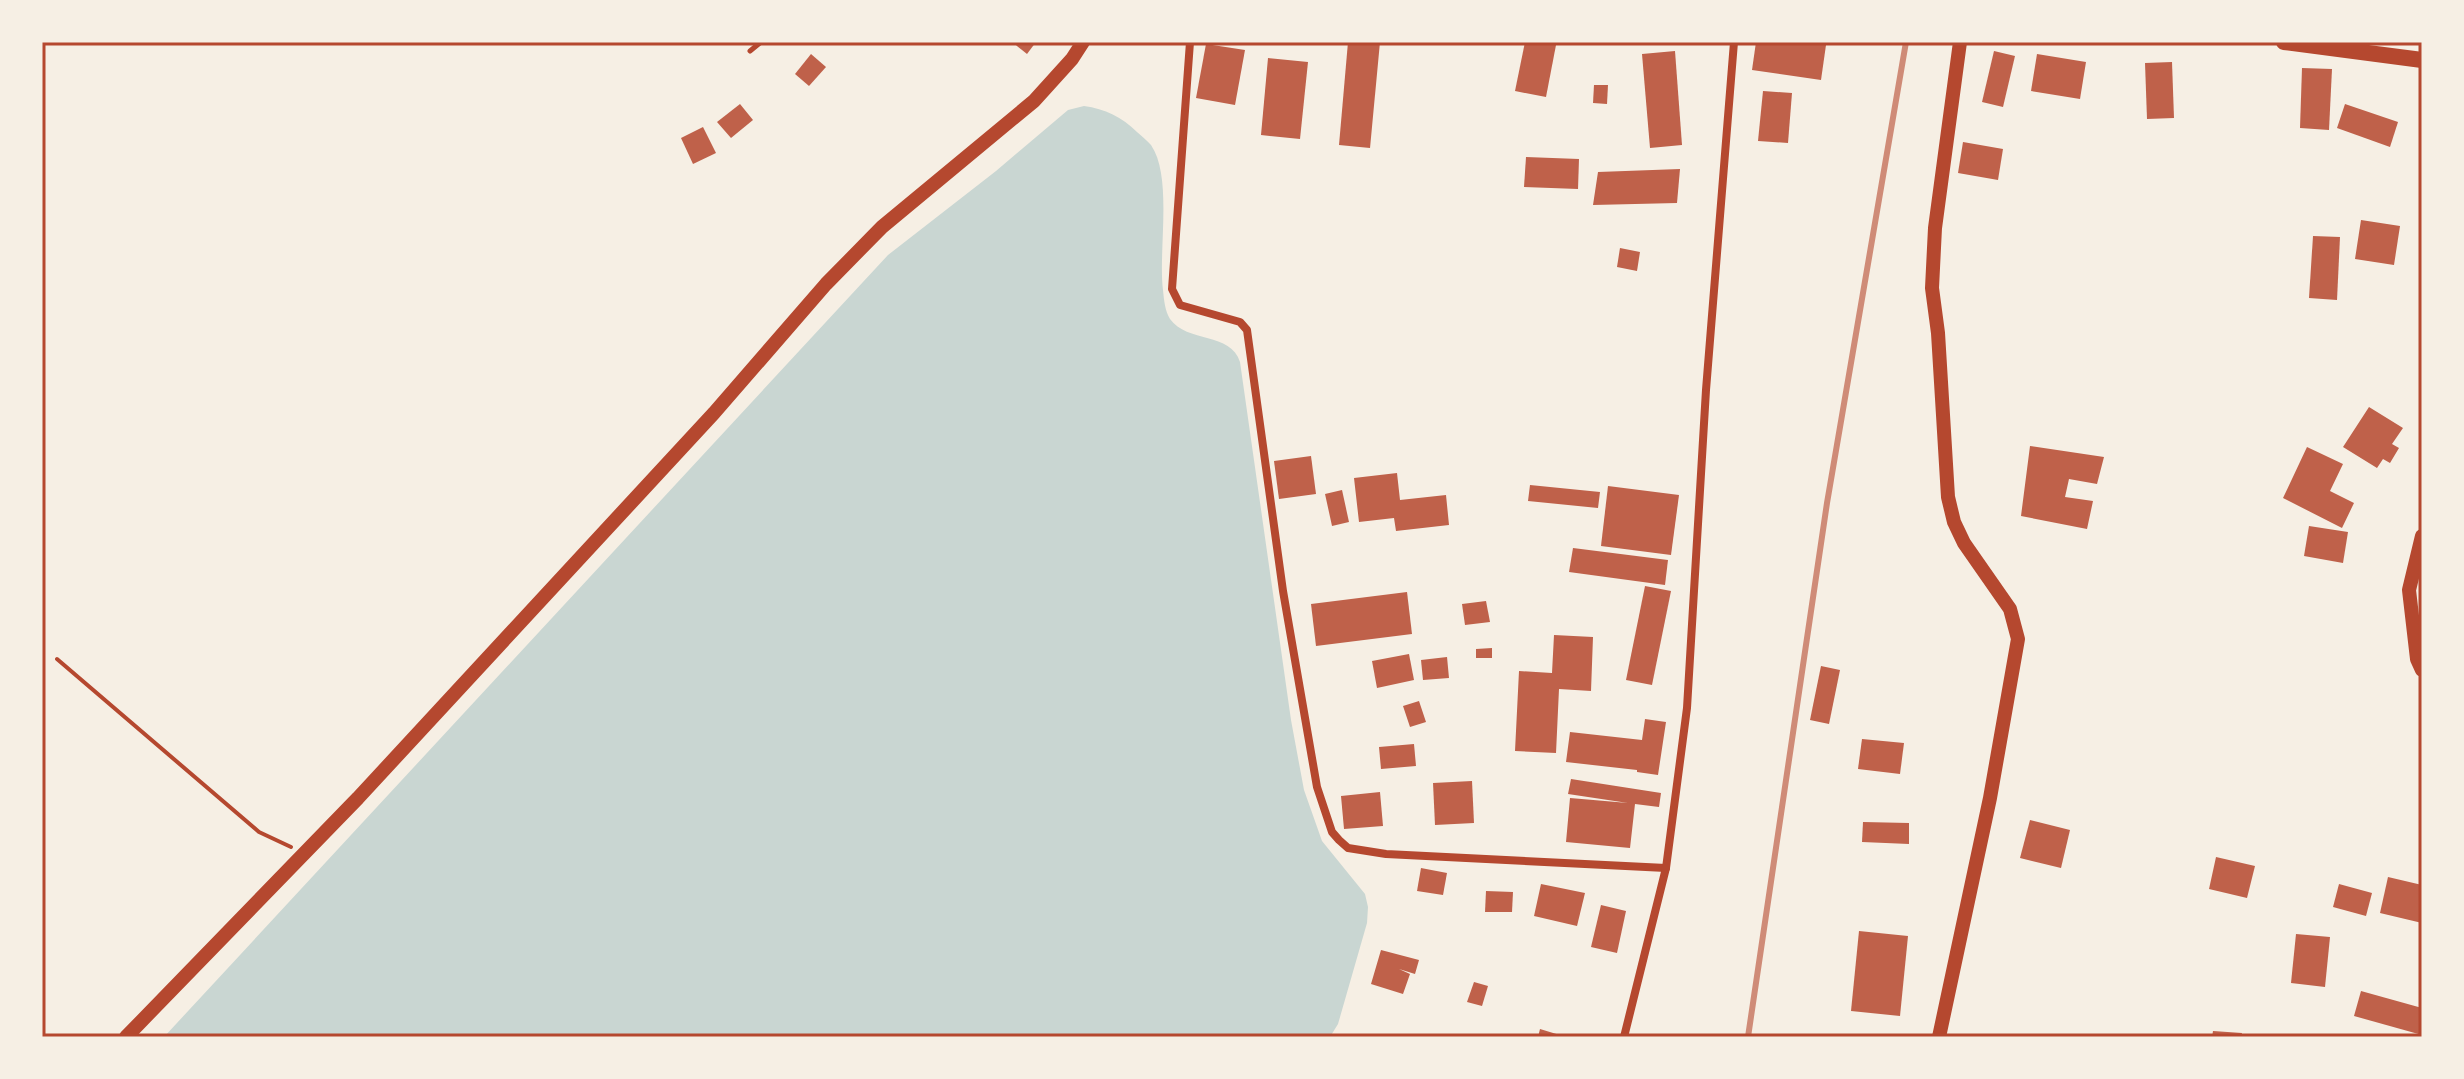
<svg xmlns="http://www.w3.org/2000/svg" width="2464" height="1079" font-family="'Exo 2',sans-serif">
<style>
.water{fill:#c9d6d2}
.building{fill:#bf614a}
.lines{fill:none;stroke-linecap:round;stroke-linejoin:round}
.path{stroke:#b5482f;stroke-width:4}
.service{stroke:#b5482f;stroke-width:5}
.minor{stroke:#b5482f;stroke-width:8}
.tertiary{stroke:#b5482f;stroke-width:14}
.secondary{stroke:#b5482f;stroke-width:16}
.rail{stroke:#cf8b77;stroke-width:6}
.neatline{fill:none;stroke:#b5482f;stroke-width:3}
</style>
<rect width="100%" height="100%" fill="#f6efe4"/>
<!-- water -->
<path class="water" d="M1084 106C1105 109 1122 117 1137 132 1142 136 1147 141 1151 145 1173 177 1158 251 1163 290 1164 300 1165 311 1170 319 1187 343 1231 332 1240 362L1291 720 1304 790 1322 841 1365 894 1368 907 1367 923 1338 1024 1330 1037H164L888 255 996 171 1068 110Z"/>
<!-- building -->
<g class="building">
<polygon points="1012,42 1036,42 1027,54"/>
<polygon points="1348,42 1380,42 1370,148 1339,145"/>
<polygon points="1525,42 1556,45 1546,97 1515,91"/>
<polygon points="1756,42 1803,42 1826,45 1821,80 1752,70"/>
<polygon points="1206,44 1245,50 1235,105 1196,98"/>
<polygon points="1675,51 1682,145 1650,148 1642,54"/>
<polygon points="1994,51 2015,56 2003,107 1982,102"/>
<polygon points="811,54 826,67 809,86 795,74"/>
<polygon points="2037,54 2086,62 2080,99 2031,91"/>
<polygon points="1268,58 1308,62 1300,139 1261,135"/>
<polygon points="2172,62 2174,118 2147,119 2145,63"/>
<polygon points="2302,68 2332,69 2329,130 2300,128"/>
<polygon points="1594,85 1608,85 1607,104 1593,103"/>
<polygon points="1763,91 1792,93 1788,143 1758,141"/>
<polygon points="740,104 753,120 731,138 717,122"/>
<polygon points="2345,104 2398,122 2390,147 2337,128"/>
<polygon points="703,127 716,153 693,164 681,138"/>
<polygon points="1963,142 2003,149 1998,180 1958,173"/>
<polygon points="1526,157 1579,159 1578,189 1524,187"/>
<polygon points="1680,169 1677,203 1593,205 1598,172"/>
<polygon points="2361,220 2400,226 2394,265 2355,259"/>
<polygon points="2313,236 2340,237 2337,300 2309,298"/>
<polygon points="1620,248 1640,252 1637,271 1617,267"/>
<polygon points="2369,407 2403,428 2392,444 2399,448 2390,463 2383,459 2377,468 2343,447"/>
<polygon points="2030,446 2104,457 2097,484 2069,479 2065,497 2093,501 2087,529 2021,516"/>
<polygon points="2307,447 2343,464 2330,491 2354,503 2342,528 2283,498"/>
<polygon points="1311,456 1316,494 1279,499 1274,461"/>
<polygon points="1397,473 1400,500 1446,495 1449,525 1396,531 1394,518 1359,522 1354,478"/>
<polygon points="1530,485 1600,492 1598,508 1528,501"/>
<polygon points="1608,486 1679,495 1671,555 1601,546"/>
<polygon points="1342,490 1349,522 1332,526 1325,494"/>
<polygon points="2309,526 2348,532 2343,563 2304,556"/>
<polygon points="1573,548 1668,560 1665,585 1569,572"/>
<polygon points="1645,586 1671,591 1652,685 1626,680"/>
<polygon points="1407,592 1412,634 1316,646 1311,604"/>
<polygon points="1486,601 1490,622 1465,625 1462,604"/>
<polygon points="1554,635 1593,637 1591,691 1559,689 1556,753 1515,751 1519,671 1552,673"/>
<polygon points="1492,648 1492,658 1476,658 1476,649"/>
<polygon points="1409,654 1414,680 1377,688 1372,661"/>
<polygon points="1447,657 1449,678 1423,680 1421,660"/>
<polygon points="1821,666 1840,670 1829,724 1810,720"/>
<polygon points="1419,701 1426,722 1410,727 1403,706"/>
<polygon points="1645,719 1666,722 1658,775 1637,772 1637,770 1566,762 1570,732 1642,740"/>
<polygon points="1862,739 1904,743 1900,774 1858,769"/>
<polygon points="1414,744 1416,766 1381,769 1379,747"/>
<polygon points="1571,779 1661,793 1659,807 1635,804 1630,848 1566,842 1570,798 1628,803 1568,794"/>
<polygon points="1472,781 1474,823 1435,825 1433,783"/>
<polygon points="1380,792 1383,826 1344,829 1341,796"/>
<polygon points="2030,820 2070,830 2061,868 2020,858"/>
<polygon points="1863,822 1909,823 1909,844 1862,842"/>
<polygon points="2216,857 2255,866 2247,898 2209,889"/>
<polygon points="1421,868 1447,873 1443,895 1417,891"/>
<polygon points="2388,877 2422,885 2422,923 2380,913"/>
<polygon points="1541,884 1585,893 1577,926 1534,916"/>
<polygon points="2339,884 2372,893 2366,916 2333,907"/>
<polygon points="1486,891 1513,892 1512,912 1485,912"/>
<polygon points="1601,905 1626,911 1617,953 1591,947"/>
<polygon points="1859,931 1908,936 1900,1016 1851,1011"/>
<polygon points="2296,934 2330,937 2325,987 2291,983"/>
<polygon points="1381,950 1419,960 1415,974 1399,969 1410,974 1403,994 1371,984"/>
<polygon points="1474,982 1488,986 1482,1006 1467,1002"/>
<polygon points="2361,991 2422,1008 2422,1035 2354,1016"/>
<polygon points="1540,1029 1563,1036 1563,1037 1538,1037"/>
<polygon points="2213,1031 2242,1033 2241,1037 2212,1037"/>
</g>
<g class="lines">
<!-- path -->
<polyline class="path" points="57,659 259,832 291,847"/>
<!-- service -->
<polyline class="service" points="750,51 761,42"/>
<!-- minor -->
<g class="minor">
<polyline points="1190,42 1172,289 1180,305 1240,322 1247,330 1283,591 1317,787 1332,832 1339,840 1348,848 1386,854 1666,868"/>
<polyline points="1624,1037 1666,868 1687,708 1706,390 1734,42"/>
</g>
<!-- tertiary -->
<g class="tertiary">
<polyline points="2422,536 2409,590 2417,659 2422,670"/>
<polyline points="126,1037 358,798 714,413 826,284 882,227 1034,101 1072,59 1083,42"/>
<polyline points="1939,1037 1990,798 2018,639 2010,609 1964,543 1954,522 1948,497 1938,333 1932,288 1935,228 1960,42"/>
</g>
<!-- secondary -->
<polyline class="secondary" points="2284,42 2422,60"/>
<!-- rail -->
<polyline class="rail" points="1748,1037 1827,503 1906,42"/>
</g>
<!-- border -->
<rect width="2464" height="1079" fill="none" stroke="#f6efe4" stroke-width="88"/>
<rect x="44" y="44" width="2376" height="991" class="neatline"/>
</svg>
